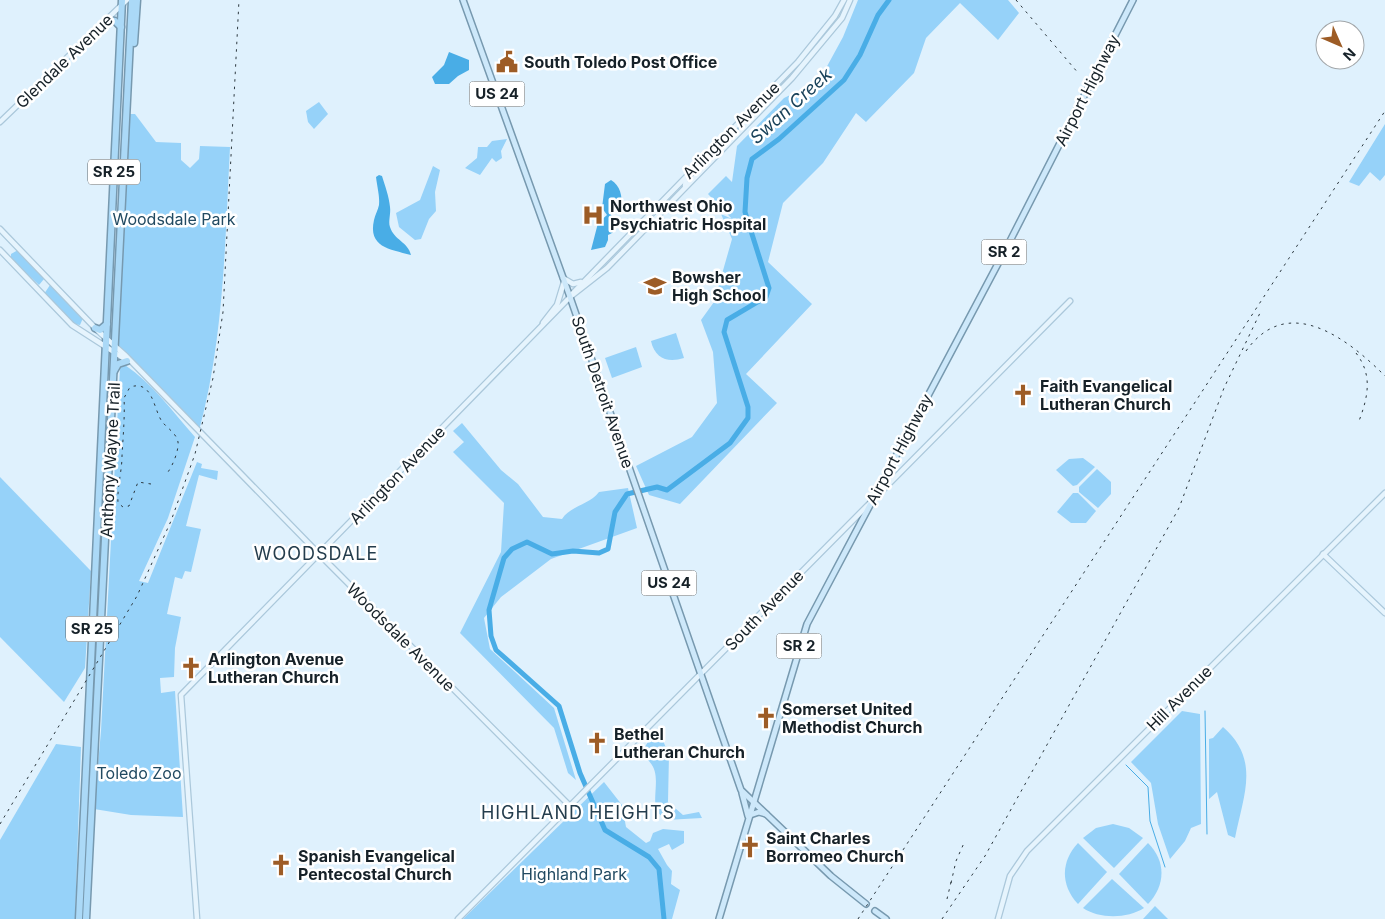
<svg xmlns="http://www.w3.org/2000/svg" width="1385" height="919" font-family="Inter,sans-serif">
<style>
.green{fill:#96d2f9}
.water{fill:#49ade6}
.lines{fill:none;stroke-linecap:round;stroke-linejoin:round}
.stream{stroke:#49ade6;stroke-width:1}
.river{stroke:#49ade6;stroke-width:5}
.secondary-casing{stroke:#abc8db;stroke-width:7}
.primary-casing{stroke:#7799af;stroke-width:8}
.highway-casing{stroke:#7799af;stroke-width:9}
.secondary{stroke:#e6f4fd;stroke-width:4.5}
.primary{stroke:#cde8fa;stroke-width:5}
.highway{stroke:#abd9f7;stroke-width:6}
.rail{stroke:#2c383f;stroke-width:1;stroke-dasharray:2.5 5;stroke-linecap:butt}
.labels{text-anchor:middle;stroke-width:5;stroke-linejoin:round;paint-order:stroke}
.shield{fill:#fff;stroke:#5c6468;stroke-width:1}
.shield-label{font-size:15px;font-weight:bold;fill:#162128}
.street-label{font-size:16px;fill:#162128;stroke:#fff}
.poi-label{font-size:16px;font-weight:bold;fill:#162128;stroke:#fff;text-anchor:start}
.park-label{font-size:16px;fill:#214a62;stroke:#fff}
.water-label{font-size:18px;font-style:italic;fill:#19425a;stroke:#fff}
.neighbourhood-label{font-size:18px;letter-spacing:1px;fill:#243d4d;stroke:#fff}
</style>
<rect width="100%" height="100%" fill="#dff1fd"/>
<!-- green -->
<g class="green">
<polygon points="858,0 1008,0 1019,13 998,40 960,3 926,38 914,73 866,122 856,113 823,163 783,203 768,262 812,304 746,374 777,403 680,504 649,495 636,466 692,437 717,403 713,352 701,320 714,302 732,239 721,214 732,219 708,194 726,176 732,182 737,146 784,98 819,81 843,37"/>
<polygon points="319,102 328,114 314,129 308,122 306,111"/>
<path d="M126 114H135L156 142 181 143V160L190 168 199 159 200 146 230 147C225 243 224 338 199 431L116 346Z"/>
<polygon points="1385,124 1385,175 1380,181 1370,172 1359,186 1349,182"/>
<polygon points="507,139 501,151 502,158 496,162 492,158 480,175 465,168 477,158 478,147 487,147 492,141"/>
<polygon points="433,166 440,170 435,192 436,211 429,219 421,239 415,240 399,227 396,213 420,200"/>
<polygon points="18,250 44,276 44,279 39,285 11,259 11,254"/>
<polygon points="50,285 53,286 83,318 80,325 74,324 44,294"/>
<path d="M676 333 684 358C668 363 655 359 651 341Z"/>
<polygon points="636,347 642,367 612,378 605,358"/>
<path d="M125 365C153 384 173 412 195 437L168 518 139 581 148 583 197 462 202 464 201 468 218 471 217 480 199 475 186 526 201 529 191 572 185 571 182 579 175 577 167 614 181 617 175 648 174 677 160 678 161 693 175 691 183 817 131 815 94 809 101 731 120 368Z"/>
<path d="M462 423 501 470 518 484 543 517 562 519C570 506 589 505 599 492L628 488 637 528 551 559 501 597 484 618 490 649 554 708 576 780 568 773 554 728 460 633 501 552 504 503 453 452 464 442 453 431Z"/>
<polygon points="1083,458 1095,467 1077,485 1073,486 1056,470 1069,459"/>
<polygon points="1097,469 1111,482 1111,494 1098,508 1079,492 1079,487"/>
<polygon points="0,477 91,571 85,668 64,702 0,637"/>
<polygon points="1073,493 1078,493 1096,511 1086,523 1071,523 1057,512"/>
<polygon points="1182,711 1200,714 1201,824 1191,828 1185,841 1170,859 1158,824 1151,783 1131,762"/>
<path d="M1223 727C1261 760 1243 796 1235 838L1228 835 1217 792 1209 799V739L1213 738Z"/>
<path d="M659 731 669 755 668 802 683 815 699 812 702 818 666 820 656 811C652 789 665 767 640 755L654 732Z"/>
<polygon points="56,744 81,747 75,919 0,919 0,840"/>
<polygon points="604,782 622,805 626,827 646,843 650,841 653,833 663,829 684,831 684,843 672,850 669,844 658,849 667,865 672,871 671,884 680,890 672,919 463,919"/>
<polygon points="1113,824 1129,828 1143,838 1114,868 1083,838 1096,828"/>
<path d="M1078 843 1107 872 1078 904C1060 885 1061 861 1078 843Z"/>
<path d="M1148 843C1166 861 1166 885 1148 904L1119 874Z"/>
<path d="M1112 879 1144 908C1127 919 1099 919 1083 908Z"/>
<polygon points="1155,906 1168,919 1143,919"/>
</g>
<!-- water -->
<g class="water">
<polygon points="449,52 469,60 469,70 458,76 449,84 435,84 432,77 444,65"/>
<path d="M379 175 382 176C385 186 389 196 390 207 391 214 388 221 390 227 394 240 408 242 411 255 389 249 368 247 374 220 375 215 378 210 379 205 380 197 377 186 376 177Z"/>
<path d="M611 180C620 185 623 197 621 206L610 213C615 222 621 230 608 235V240L605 247 591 250 598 223 607 215 602 208 605 184Z"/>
</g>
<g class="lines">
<!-- stream -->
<g class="stream">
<polyline points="1205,711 1207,834"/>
<polyline points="1126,765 1148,787 1150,821 1165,867"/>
</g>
<!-- river -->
<polyline class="river" points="664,919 659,869 649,857 605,830 580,773 559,706 496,650 491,636 489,610 504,558 512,549 527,542 552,554 573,551 599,553 608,549 615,512 627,494 657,487 667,490 730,443 748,418 748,407 724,332 727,320 766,297 769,288 745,212 747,178 752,159 779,139 844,80 860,55 878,15 889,0"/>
<!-- secondary casing -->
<g class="secondary-casing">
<g id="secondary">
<polyline points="0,122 127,0"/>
<polyline points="685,186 686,179 703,161"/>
<polyline points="0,229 98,331 126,356 319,554 570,806"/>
<polyline points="0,250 72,325 128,361"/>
<polyline points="563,278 573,284 581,282"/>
<polyline points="572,294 798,62 835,16 844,0"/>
<polyline points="543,323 557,305 564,282"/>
<polyline points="1323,554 1385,613"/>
<polyline points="197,919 181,695 570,297 607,268 792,78 842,18 850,0"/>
<polyline points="458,919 1070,301"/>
<polyline points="998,919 1010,876 1027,851 1385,493"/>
</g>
</g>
<!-- primary casing -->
<g class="primary-casing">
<g id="primary">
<polyline points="463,0 570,297 741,790 831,876 866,904"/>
<polyline points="742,793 748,816"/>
<polyline points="750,815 759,812 766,814"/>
<polyline points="875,911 886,919"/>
<polyline points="719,919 807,624 1010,241 1133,0"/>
</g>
</g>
<!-- highway casing -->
<g class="highway-casing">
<g id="highway">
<polyline points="106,20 115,21 121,27"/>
<polyline points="134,43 137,0"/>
<polyline points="95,328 100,330 107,324"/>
<polyline points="114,371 118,364 127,361"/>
<polyline points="79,919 122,0"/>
<polyline points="86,919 132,0"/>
</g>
</g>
<!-- secondary -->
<use href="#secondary" class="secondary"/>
<!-- primary -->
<use href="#primary" class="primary"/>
<!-- highway -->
<use href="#highway" class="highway"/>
<!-- rail -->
<g class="rail">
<polyline points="1016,0 1079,74"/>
<path d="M1246 351C1288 292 1348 339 1385 376"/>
<path d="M1356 353C1373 375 1368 397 1359 421"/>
<path d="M151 484 138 482 129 506 123 507 118 503C117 487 122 471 122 456 123 437 125 416 124 398L130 387C152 380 153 406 161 420 166 428 176 432 178 442 179 450 173 465 168 472"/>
<polyline points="0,824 137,596 171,521 195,454 213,378 223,312 239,0"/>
<polyline points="951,883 956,861 964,843"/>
<polyline points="947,899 952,878"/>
<polyline points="858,919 1385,111"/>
<polyline points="942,919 985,856 1179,508 1224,388 1260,313"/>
</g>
</g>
<!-- icons -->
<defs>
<g id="civic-bare" transform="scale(1.725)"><path d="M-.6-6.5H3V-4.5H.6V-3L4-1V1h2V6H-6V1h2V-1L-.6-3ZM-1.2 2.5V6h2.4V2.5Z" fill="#9d5c26" stroke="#fff" stroke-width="2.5" paint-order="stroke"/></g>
<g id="hospital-bare" transform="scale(1.725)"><path d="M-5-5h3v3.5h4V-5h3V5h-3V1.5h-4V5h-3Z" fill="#9d5c26" stroke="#fff" stroke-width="2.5" paint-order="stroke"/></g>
<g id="school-bare" transform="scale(1.725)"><path d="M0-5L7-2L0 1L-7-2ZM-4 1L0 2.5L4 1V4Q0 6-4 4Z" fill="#9d5c26" stroke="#fff" stroke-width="2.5" paint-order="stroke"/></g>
<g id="church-bare" transform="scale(1.725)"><path d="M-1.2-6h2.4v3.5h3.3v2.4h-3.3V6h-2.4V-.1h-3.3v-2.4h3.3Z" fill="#9d5c26" stroke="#fff" stroke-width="2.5" paint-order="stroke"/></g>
</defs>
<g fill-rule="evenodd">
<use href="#civic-bare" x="507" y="62"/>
<use href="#hospital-bare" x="593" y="215"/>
<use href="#school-bare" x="655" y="286"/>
<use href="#church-bare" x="1023" y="395"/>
<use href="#church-bare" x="191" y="668"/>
<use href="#church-bare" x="766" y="718"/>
<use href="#church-bare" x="597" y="743"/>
<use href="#church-bare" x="750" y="847"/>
<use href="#church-bare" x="281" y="865"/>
</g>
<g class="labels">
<!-- shield labels -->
<g class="shield">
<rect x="469.5" y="81.5" width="55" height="25" rx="4"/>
<rect x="88" y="159.5" width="52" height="25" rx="4"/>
<rect x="981.5" y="239.5" width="45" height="25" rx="4"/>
<rect x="641.5" y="570.5" width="55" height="25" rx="4"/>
<rect x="66" y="616.5" width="52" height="25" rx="4"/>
<rect x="776.5" y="633.5" width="45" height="25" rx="4"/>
</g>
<g class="shield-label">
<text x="497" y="99">US 24</text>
<text x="114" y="177">SR 25</text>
<text x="1004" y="257">SR 2</text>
<text x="669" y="588">US 24</text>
<text x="92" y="634">SR 25</text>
<text x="799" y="651">SR 2</text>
</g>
<!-- street labels -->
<g class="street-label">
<text transform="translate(64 61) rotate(-44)" y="6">Glendale Avenue</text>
<text transform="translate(1087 90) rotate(-63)" y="6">Airport Highway</text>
<text transform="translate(731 130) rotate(-45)" y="6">Arlington Avenue</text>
<text transform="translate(603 392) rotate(71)" y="6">South Detroit Avenue</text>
<text transform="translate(899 449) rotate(-62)" y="6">Airport Highway</text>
<text transform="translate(110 460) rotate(-87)" y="6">Anthony Wayne Trail</text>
<text transform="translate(397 475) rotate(-46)" y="6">Arlington Avenue</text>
<text transform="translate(764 610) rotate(-46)" y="6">South Avenue</text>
<text transform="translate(401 637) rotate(45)" y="6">Woodsdale Avenue</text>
<text transform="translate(1179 698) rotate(-45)" y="6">Hill Avenue</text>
</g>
<!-- poi labels -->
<g class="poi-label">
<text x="524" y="68">South Toledo Post Office</text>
<text x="610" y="212">Northwest Ohio<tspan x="610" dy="18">Psychiatric Hospital</tspan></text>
<text x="672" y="283">Bowsher<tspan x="672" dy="18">High School</tspan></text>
<text x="1040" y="392">Faith Evangelical<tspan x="1040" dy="18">Lutheran Church</tspan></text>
<text x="208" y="665">Arlington Avenue<tspan x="208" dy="18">Lutheran Church</tspan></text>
<text x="782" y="715">Somerset United<tspan x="782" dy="18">Methodist Church</tspan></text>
<text x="614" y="740">Bethel<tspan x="614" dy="18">Lutheran Church</tspan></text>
<text x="766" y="844">Saint Charles<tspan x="766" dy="18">Borromeo Church</tspan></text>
<text x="298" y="862">Spanish Evangelical<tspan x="298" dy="18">Pentecostal Church</tspan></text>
</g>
<!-- park labels -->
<g class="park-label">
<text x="174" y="225">Woodsdale Park</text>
<text x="139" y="779">Toledo Zoo</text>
<text x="574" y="880">Highland Park</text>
</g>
<!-- water labels -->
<g class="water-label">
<text transform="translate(791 106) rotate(-42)" y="6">Swan Creek</text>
</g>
<!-- neighbourhood labels -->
<g class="neighbourhood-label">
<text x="316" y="560">WOODSDALE</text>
<text x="578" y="819">HIGHLAND HEIGHTS</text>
</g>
</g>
<!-- north arrow -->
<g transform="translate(1340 45) rotate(135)"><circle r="24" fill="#ffffff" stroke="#a2a6a9"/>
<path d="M0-4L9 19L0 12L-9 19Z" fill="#9d5c26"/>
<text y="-8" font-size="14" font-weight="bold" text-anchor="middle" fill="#162128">N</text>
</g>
</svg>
